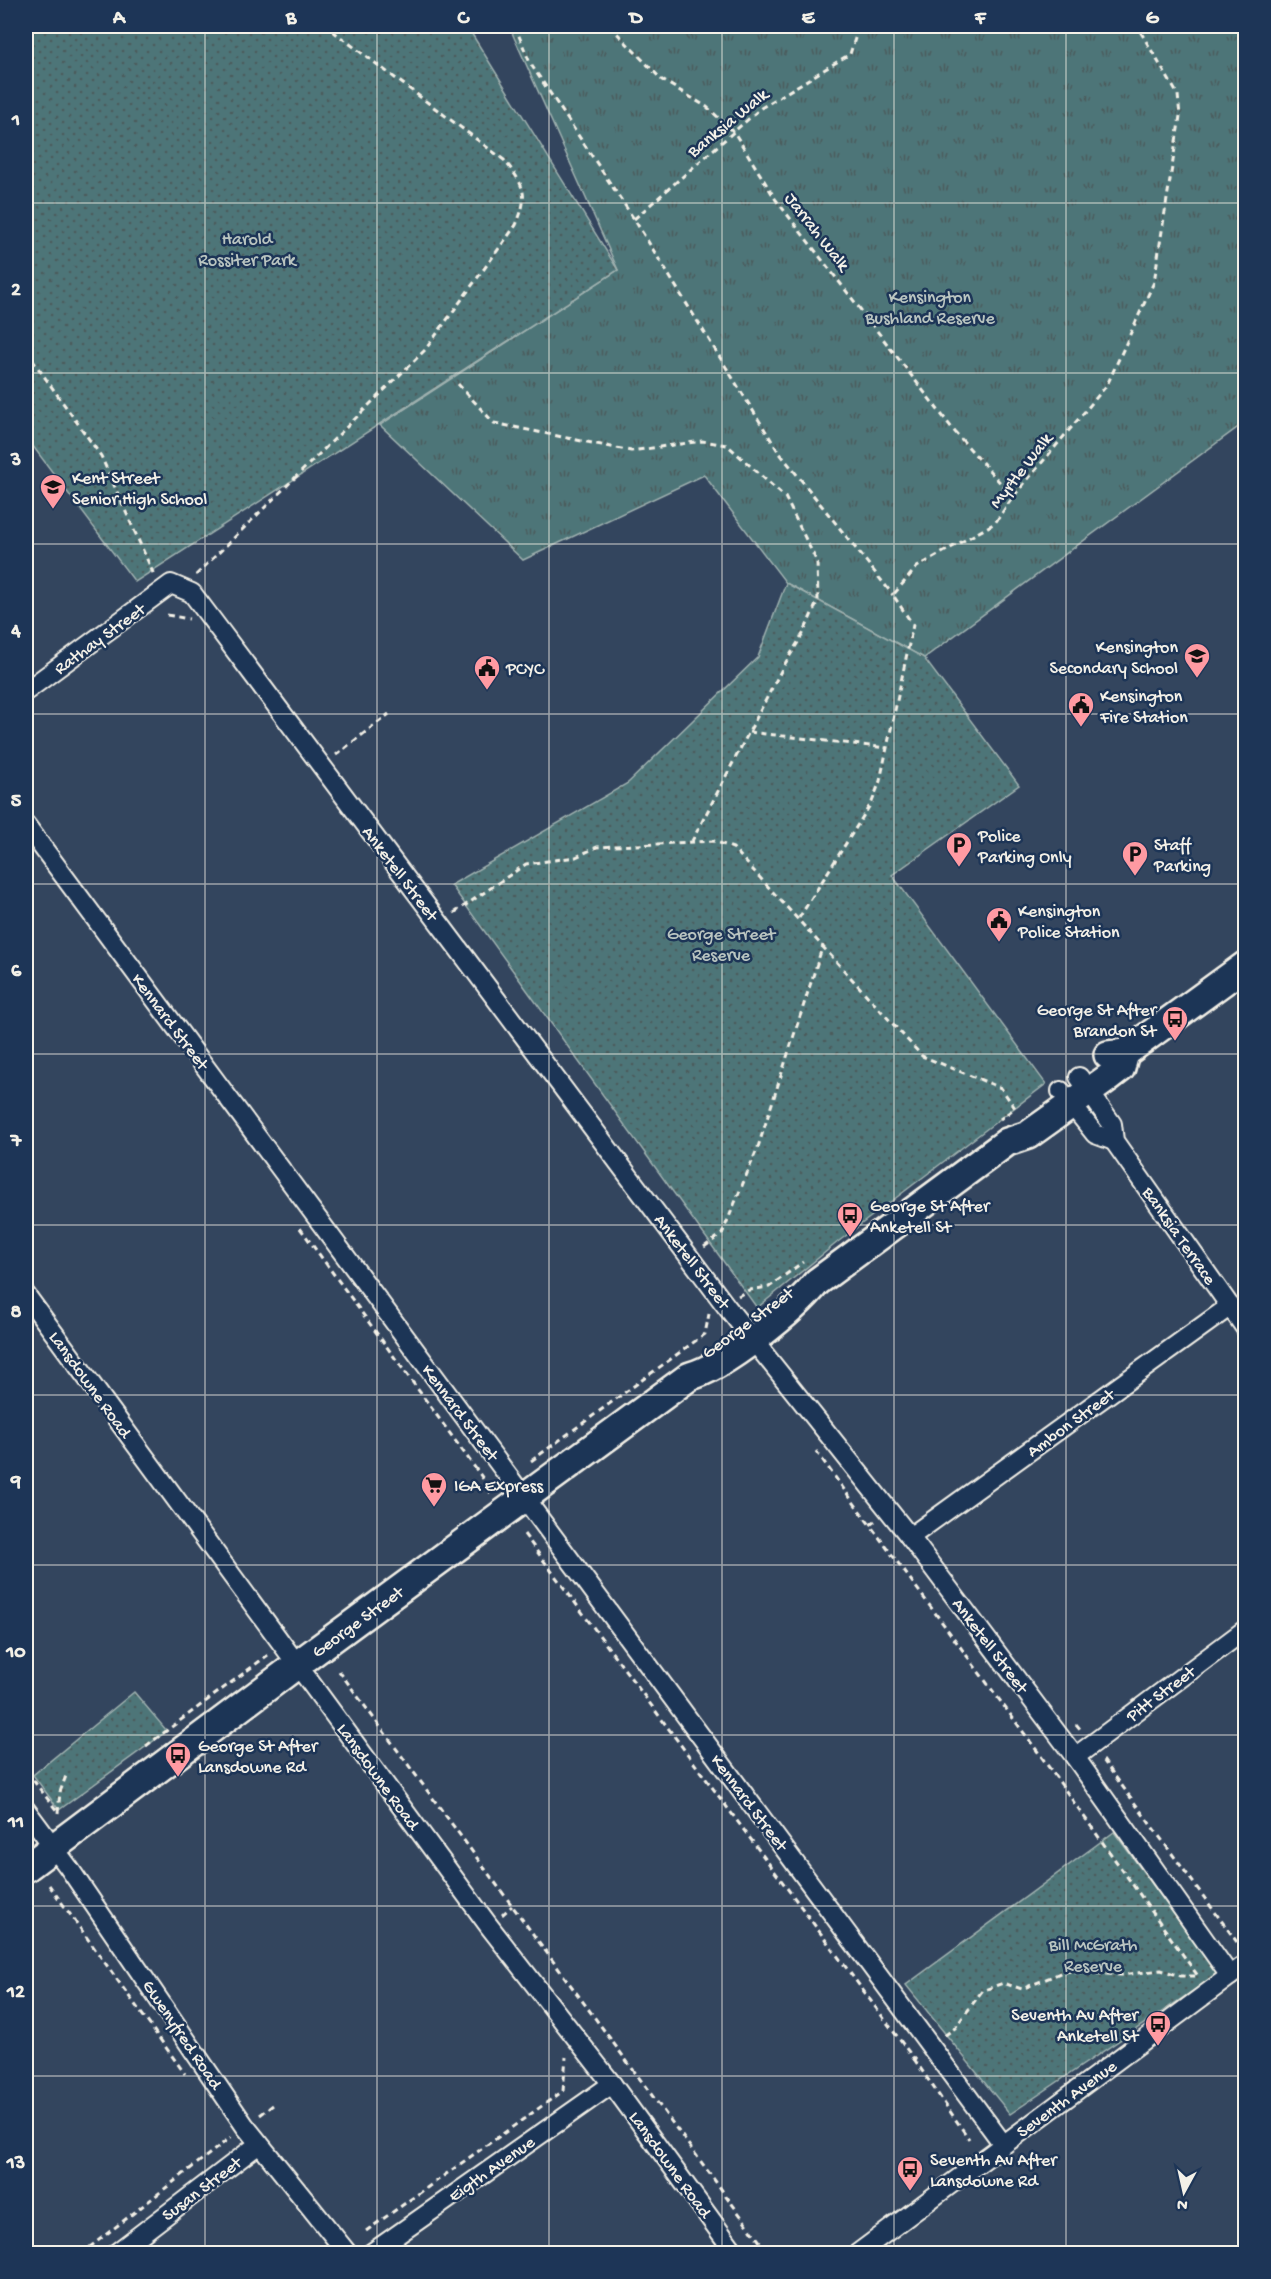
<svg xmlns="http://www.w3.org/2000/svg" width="1271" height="2279" font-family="'Gochi Hand',sans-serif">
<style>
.grass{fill:url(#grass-tufts);stroke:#a0b2b0;stroke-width:1.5}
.park{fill:url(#park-dots);stroke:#a0b2b0;stroke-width:1.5}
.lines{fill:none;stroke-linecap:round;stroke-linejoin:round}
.street-casing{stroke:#f4f1e8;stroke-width:22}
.secondary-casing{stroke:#f4f1e8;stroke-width:32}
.path{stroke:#f4f1e8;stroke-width:3;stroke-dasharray:6 4.5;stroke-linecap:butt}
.street{stroke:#1d3557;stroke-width:18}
.secondary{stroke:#1d3557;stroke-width:27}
.grid{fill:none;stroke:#f4f1e8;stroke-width:1.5;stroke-opacity:0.55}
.labels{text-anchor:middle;stroke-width:5;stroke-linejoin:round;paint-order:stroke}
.street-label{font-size:18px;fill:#f4f1e8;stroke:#1d3557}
.park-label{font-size:18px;fill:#bac5c1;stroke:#1d3557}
.poi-label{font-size:18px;fill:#f4f1e8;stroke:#1d3557;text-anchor:start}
.neatline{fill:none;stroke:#f4f1e8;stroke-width:2}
.grid-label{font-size:20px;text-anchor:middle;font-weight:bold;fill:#f4f1e8}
</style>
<defs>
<pattern id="grass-tufts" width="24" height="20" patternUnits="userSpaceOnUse" patternTransform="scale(1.5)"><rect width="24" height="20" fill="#4d7478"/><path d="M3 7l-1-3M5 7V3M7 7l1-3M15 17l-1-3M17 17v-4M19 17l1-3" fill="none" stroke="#4b5c5c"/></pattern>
<pattern id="park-dots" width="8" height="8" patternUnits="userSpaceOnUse" patternTransform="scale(1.5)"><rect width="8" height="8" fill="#4d7478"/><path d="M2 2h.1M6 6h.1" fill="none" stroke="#4b5c5c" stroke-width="1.8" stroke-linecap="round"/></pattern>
</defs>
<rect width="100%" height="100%" fill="#33455e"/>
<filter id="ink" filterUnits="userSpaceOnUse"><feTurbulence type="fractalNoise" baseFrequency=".0167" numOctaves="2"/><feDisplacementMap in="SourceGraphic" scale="12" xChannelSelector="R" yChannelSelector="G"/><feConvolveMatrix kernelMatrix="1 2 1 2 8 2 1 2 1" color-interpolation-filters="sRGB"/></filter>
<g filter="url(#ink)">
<!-- grass -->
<polygon class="grass" points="509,26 1245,26 1245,422 924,658 786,583 704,475 523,560 380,425 618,270"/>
<!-- park -->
<g class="park">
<polygon points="26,26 467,26 618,270 135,582 26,437"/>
<polygon points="786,583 924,658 1019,785 892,875 1046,1084 839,1241 757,1308 451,885 628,783 758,657"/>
<polygon points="134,1692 167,1731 59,1810 33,1775"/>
<polygon points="1114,1832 1218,1974 1010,2114 906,1985"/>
</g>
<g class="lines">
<!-- street casing -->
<g class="street-casing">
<g id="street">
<polyline points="26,691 171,584 192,593 726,1306 910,1537 1075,1757 1230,1976"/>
<polyline points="26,825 1003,2144"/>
<polyline points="1079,1077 1112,1124 1114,1141 1246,1329"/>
<polyline points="1061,1091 1095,1134 1114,1141"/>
<polyline points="26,1295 489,1926 612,2084 736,2254"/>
<polyline points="910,1537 1229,1307"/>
<polyline points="1075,1757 1246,1629"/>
<polyline points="26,1810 69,1868 245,2126 348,2254"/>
<polyline points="115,2254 259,2144"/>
<polyline points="370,2254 612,2084"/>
<polyline points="857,2254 1246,1964"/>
</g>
</g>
<!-- secondary casing -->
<g class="secondary-casing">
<g id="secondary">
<polyline points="1108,1055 1125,1053 1246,965"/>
<path d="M26 1868 298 1664 690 1376C723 1368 795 1310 817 1282L1007 1142 1028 1135 1108 1078 1121 1068 1125 1053"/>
</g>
</g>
<!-- path -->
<g class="path">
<polyline points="515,26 530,63 634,219 778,451 893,595"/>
<polyline points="610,26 662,80 707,107 734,132 776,200 955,432 1013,497"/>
<polyline points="634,219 761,108 850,54 859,26"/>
<polyline points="26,351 101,456 154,575"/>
<polyline points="458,384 494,423 631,451 702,441 727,445 785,497 817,562 818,600 803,634 783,667 692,841"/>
<path d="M196 575 425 350 516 225C529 195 525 186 504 160L326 26"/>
<polyline points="167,615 189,619"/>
<polyline points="749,732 887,748"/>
<polyline points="336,755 389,714"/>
<polyline points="454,913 526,864 576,857 597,847 714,841 733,848 922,1056 1001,1088 1015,1108 1000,1119"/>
<polyline points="799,918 872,802 880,781 913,625 893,595 917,567 995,523 1013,497 1107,385 1154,282 1180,116 1178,95 1137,26"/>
<polyline points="300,1228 492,1491 489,1493"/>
<polyline points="704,1247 722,1234 758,1147 823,945"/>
<polyline points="738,1296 749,1290 769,1287 803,1262"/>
<polyline points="816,1451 870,1525"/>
<polyline points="531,1461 705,1334 709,1314"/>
<polyline points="875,1521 870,1525 1038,1752 1198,1976 1181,1976 1161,1970 1121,1975 1065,1971 1022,1989 1003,1983 982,1991 955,2028 944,2036"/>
<polyline points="524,1534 914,2059 917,2056"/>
<polyline points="339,1671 769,2254"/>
<polyline points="1076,1724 1081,1730"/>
<polyline points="146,1746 268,1655"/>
<polyline points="1103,1760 1237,1942"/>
<polyline points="33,1780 57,1811"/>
<polyline points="58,1813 60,1792 67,1773"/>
<polyline points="49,1885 185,2074"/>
<polyline points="502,1915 512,1906"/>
<polyline points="914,2059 969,2139"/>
<polyline points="260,2115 273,2105"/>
<polyline points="366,2231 563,2091 566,2057"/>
<polyline points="81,2254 231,2137"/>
</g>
<!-- street -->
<use href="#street" class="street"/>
<!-- secondary -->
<use href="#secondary" class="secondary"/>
</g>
</g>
<!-- grid -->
<path class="grid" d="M205 26V2254M377 26V2254M549 26V2254M722 26V2254M894 26V2254M1066 26V2254M26 203H1246M26 373H1246M26 544H1246M26 714H1246M26 884H1246M26 1054H1246M26 1225H1246M26 1395H1246M26 1565H1246M26 1735H1246M26 1906H1246M26 2076H1246"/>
<!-- icons -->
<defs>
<g id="school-pin" transform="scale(1.35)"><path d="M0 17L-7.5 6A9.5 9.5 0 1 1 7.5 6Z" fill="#ff9aa2" stroke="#1d3557"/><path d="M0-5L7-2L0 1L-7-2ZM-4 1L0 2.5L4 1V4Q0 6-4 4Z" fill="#111"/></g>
<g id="civic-pin" transform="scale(1.35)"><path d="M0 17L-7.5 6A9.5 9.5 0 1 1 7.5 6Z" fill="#ff9aa2" stroke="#1d3557"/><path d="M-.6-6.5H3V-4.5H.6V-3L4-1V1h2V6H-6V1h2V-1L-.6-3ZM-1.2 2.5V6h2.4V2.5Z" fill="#111"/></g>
<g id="parking-pin" transform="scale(1.35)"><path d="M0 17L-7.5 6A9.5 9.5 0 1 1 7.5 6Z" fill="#ff9aa2" stroke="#1d3557"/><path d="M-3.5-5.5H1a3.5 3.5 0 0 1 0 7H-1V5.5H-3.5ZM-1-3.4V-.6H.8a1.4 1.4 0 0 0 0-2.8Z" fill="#111"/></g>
<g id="bus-pin" transform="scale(1.35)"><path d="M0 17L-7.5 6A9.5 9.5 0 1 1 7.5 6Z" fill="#ff9aa2" stroke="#1d3557"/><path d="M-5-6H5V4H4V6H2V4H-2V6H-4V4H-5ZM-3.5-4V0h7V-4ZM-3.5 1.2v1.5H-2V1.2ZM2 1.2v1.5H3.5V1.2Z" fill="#111"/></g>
<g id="supermarket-pin" transform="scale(1.35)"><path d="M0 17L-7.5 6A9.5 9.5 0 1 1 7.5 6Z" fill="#ff9aa2" stroke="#1d3557"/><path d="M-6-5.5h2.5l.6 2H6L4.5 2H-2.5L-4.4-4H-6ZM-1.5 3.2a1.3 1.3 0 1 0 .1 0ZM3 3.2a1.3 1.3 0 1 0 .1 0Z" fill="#111"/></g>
</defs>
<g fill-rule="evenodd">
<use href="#school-pin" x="53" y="487"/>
<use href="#school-pin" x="1197" y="656"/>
<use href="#civic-pin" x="487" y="668"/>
<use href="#civic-pin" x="1081" y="705"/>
<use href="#parking-pin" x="959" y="845"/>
<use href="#parking-pin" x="1135" y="854"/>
<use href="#civic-pin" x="999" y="920"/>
<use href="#bus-pin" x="1175" y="1019"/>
<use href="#bus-pin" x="850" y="1215"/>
<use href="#supermarket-pin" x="434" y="1485"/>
<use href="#bus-pin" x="178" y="1755"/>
<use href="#bus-pin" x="1158" y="2024"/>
<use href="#bus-pin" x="910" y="2169"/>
</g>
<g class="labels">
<!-- street labels -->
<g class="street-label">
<text transform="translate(727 122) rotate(-39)" y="6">Banksia Walk</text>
<text transform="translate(818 231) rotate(52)" y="6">Jarrah Walk</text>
<text transform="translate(1020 470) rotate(-52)" y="6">Myrtle Walk</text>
<text transform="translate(99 638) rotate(-36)" y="6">Rathay Street</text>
<text transform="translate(401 873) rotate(53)" y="6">Anketell Street</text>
<text transform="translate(171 1021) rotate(53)" y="6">Kennard Street</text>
<text transform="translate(1180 1235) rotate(55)" y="6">Banksia Terrace</text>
<text transform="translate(693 1261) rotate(53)" y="6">Anketell Street</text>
<text transform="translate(747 1322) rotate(-36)" y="6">George Street</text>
<text transform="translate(91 1384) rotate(54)" y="6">Lansdowne Road</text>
<text transform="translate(461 1412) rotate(53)" y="6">Kennard Street</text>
<text transform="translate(1070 1422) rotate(-36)" y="6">Ambon Street</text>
<text transform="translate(357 1621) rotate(-36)" y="6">George Street</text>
<text transform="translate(991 1645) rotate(53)" y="6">Anketell Street</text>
<text transform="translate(1160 1693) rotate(-37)" y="6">Pitt Street</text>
<text transform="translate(379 1776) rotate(54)" y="6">Lansdowne Road</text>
<text transform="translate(750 1802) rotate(53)" y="6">Kennard Street</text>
<text transform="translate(183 2034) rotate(56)" y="6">Gwenyfred Road</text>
<text transform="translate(1066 2098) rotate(-36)" y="6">Seventh Avenue</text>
<text transform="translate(671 2164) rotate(54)" y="6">Lansdowne Road</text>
<text transform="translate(491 2168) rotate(-35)" y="6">Eigth Avenue</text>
<text transform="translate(201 2188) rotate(-37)" y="6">Susan Street</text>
</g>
<!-- park labels -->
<g class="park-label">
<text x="247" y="244">Harold<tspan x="247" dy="21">Rossiter Park</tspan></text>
<text x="930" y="302">Kensington<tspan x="930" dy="21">Bushland Reserve</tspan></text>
<text x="721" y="939">George Street<tspan x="721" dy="21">Reserve</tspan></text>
<text x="1093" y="1950">Bill McGrath<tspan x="1093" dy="21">Reserve</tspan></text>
</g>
<!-- poi labels -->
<g class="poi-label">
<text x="72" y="483">Kent Street<tspan x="72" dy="21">Senior High School</tspan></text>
<text x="1178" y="652" text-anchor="end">Kensington<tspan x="1178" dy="21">Secondary School</tspan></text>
<text x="506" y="674">PCYC</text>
<text x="1100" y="701">Kensington<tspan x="1100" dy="21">Fire Station</tspan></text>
<text x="978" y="841">Police<tspan x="978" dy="21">Parking Only</tspan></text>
<text x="1154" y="850">Staff<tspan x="1154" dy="21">Parking</tspan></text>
<text x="1018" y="916">Kensington<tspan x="1018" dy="21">Police Station</tspan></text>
<text x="1156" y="1015" text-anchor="end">George St After<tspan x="1156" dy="21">Brandon St</tspan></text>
<text x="870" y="1211">George St After<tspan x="870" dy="21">Anketell St</tspan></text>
<text x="454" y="1491">IGA Express</text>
<text x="198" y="1751">George St After<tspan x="198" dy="21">Lansdowne Rd</tspan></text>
<text x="1138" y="2020" text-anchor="end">Seventh Av After<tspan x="1138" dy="21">Anketell St</tspan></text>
<text x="930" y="2165">Seventh Av After<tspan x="930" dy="21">Lansdowne Rd</tspan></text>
</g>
</g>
<!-- margin -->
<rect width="1271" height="2279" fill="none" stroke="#1d3557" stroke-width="66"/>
<!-- north arrow -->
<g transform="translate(1184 2192) rotate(188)" stroke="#1d3557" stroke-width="4.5" paint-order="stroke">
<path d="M0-4.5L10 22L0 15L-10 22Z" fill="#f4f1e8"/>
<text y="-9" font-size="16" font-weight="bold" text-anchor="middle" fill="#f4f1e8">N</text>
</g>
<rect x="33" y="33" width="1205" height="2213" class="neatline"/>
<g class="grid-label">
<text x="119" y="23">A</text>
<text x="291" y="23">B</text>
<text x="463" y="23">C</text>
<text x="636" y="23">D</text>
<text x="808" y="23">E</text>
<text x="980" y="23">F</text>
<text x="1152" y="23">G</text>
<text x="16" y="125">1</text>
<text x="16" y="295">2</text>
<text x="16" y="465">3</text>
<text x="16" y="636">4</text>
<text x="16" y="806">5</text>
<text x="16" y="976">6</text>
<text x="16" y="1146">7</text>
<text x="16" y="1317">8</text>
<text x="16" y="1487">9</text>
<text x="16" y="1657">10</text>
<text x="16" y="1827">11</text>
<text x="16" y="1997">12</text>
<text x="16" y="2168">13</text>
</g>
</svg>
